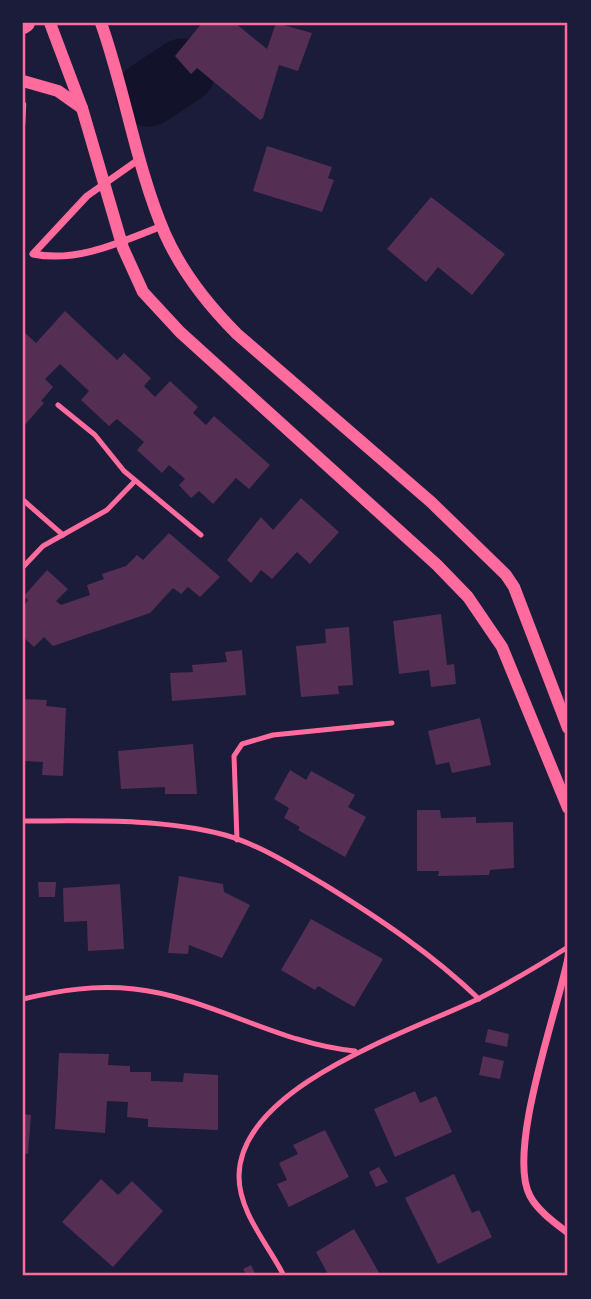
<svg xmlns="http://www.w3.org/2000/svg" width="591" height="1299" font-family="Raleway,sans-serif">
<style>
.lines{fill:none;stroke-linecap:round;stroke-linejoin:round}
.river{stroke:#12122b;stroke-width:65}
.building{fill:#542f53}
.path{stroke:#ff6b9d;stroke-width:4.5}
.service{stroke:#ff6b9d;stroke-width:5}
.minor{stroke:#ff6b9d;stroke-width:7}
.tertiary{stroke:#ff6b9d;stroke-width:12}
.primary{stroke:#ff6b9d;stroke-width:18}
.neatline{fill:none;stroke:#ff6b9d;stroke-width:2.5}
</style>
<rect width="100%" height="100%" fill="#1b1b3a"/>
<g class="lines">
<!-- river -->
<polyline class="river" points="148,94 183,71"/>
</g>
<!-- building -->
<g class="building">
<polygon points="202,23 235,23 267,49 276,23 312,33 298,71 279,65 263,118 260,120 197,68 191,74 175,56"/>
<polygon points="267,146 332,167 328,178 334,180 322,212 253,191"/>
<polygon points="431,197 505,254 472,295 438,267 426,282 387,249"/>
<polygon points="65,311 117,360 124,353 151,378 144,386 155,397 170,381 198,407 193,413 206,425 214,416 270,465 249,489 236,478 213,504 199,491 191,498 179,485 185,479 169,465 162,473 137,450 144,442 117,419 109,426 81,400 89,391 60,364 45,379 53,387 41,401 44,403 23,427 23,331 36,343"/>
<polygon points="301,498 339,532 310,564 297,552 272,579 261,570 251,583 227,560 261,517 273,530"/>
<polygon points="169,533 220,577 200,597 188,587 181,594 173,588 150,613 53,646 44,637 34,647 23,637 23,607 28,600 24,596 47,570 68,589 56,601 61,605 90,595 87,585 104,579 102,574 126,566 137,555 143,560"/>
<polygon points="441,614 447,665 454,664 456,684 431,687 429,670 399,674 393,621"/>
<polygon points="349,627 353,685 338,686 339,694 301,697 296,646 326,643 325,629"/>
<polygon points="242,650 246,695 172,701 170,673 193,672 192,665 227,662 225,652"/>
<polygon points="23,699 47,700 46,706 66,708 63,776 42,775 43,762 23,761"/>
<polygon points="480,718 491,765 452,773 449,762 436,765 428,731"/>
<polygon points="193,744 197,794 165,794 165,787 121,789 118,751"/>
<polygon points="290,770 306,780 311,771 355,795 348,807 366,817 345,857 298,830 300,827 284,818 289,808 274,799"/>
<polygon points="417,810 440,810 441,818 476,817 476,823 513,822 514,868 490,870 489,875 438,876 439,871 417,871"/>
<polygon points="179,876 223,884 224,892 250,905 222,958 189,945 188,954 168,953"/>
<polygon points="38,882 56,882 55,897 39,897"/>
<polygon points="120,884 124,949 88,951 87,921 64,922 63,888"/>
<polygon points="311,919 383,959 354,1007 318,986 315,990 281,970"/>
<polygon points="488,1029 509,1034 507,1047 485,1042"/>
<polygon points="59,1053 109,1054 108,1065 130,1066 130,1072 151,1072 151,1081 183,1082 184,1073 218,1075 218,1130 148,1127 148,1119 127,1117 128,1102 107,1101 105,1133 55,1129"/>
<polygon points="483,1056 504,1061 500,1079 479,1075"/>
<polygon points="415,1091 420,1103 436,1096 452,1132 395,1157 374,1109"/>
<polygon points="23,1114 31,1115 28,1154 23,1153"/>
<polygon points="325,1130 349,1177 289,1207 277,1184 287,1180 279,1163 298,1154 293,1145"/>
<polygon points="379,1167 388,1182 376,1187 369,1172"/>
<polygon points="454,1174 472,1213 479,1210 492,1237 438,1264 405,1198"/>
<polygon points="101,1179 118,1195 132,1181 163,1211 113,1267 62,1222"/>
<polygon points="354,1229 381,1276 329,1276 316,1252"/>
<polygon points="251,1265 255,1273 247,1276 243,1269"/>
</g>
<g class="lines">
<!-- path -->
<polyline class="path" points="23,124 24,104"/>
<!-- service -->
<g class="service">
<polyline points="58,405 95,435 124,471 201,535"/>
<polyline points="23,500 63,535"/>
<polyline points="23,567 43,546 107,510 135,481"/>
<path d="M23 821C89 821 161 818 225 835 260 845 293 866 325 885 380 919 432 954 479 999"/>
<polyline points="237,840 234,756 242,744 273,735 392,723"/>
<path d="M23 999C61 990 95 985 134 989 210 997 278 1044 355 1051"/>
<path d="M284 1276C268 1244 239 1213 239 1176 240 1086 409 1032 476 1000 508 984 538 966 568 947"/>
</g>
<!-- minor -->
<g class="minor">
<path d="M141 158 87 196 33 254C77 263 121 242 162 226"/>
<path d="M568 958C558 1009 506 1151 530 1196 538 1211 555 1223 568 1233"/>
</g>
<!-- tertiary -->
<g class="tertiary">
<polyline points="50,23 82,108 123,248 143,292 180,332 437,565 468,597 502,647 568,808"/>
<path d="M101 23C125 90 137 170 165 234 182 272 208 305 237 334L431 502 506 575 514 587 568 728"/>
<polyline points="23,81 58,91 82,108"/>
</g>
<!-- primary -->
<polyline class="primary" points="23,25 26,23"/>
</g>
<!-- border -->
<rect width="591" height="1299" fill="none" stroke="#1b1b3a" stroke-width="49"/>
<rect x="24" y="24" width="542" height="1250" class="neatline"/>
</svg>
